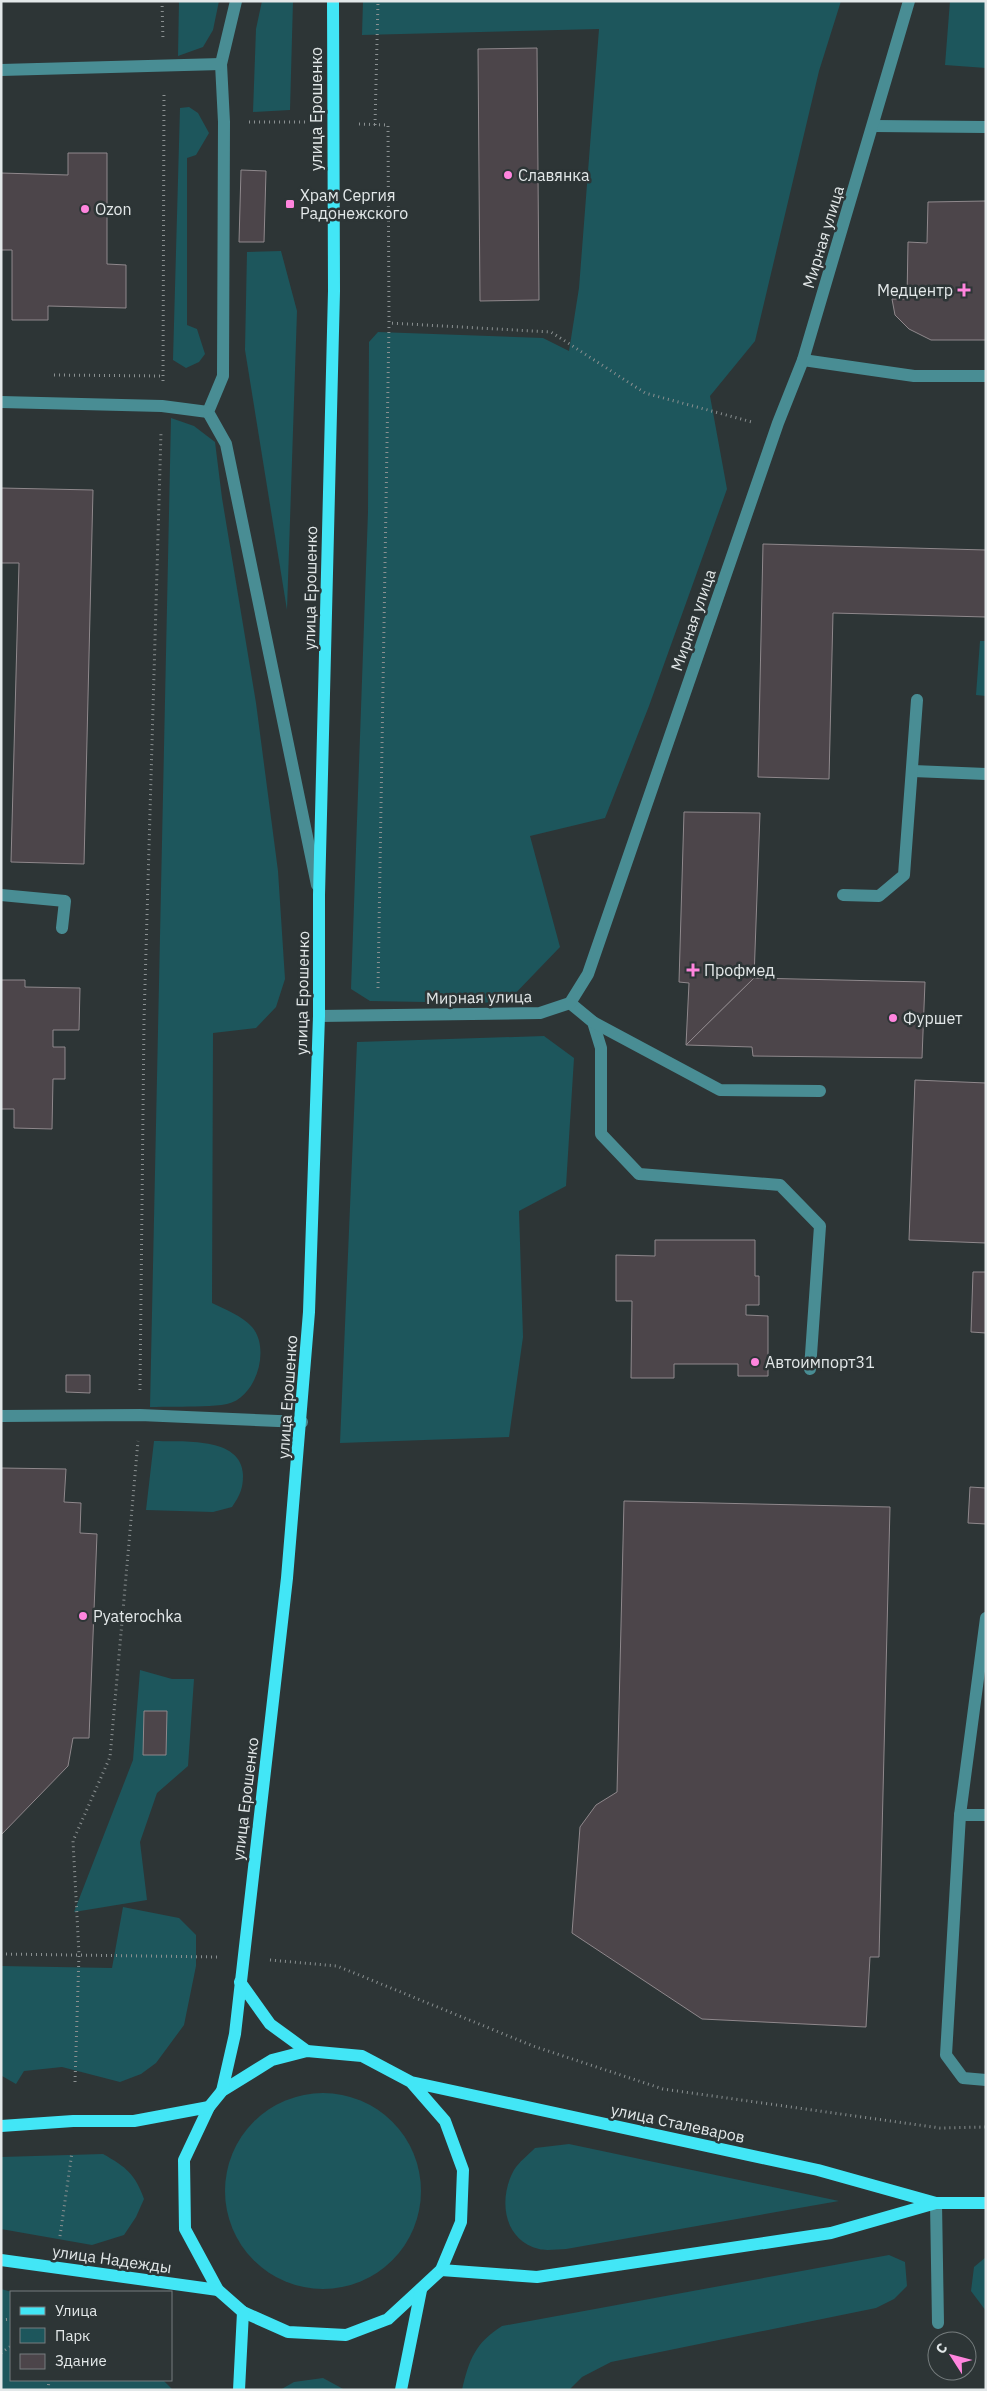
<svg xmlns="http://www.w3.org/2000/svg" width="987" height="2391" font-family="'IBM Plex Sans',sans-serif">
<style>
.green{fill:#1d565c}
.building{fill:#4c454a;stroke:#8f888c}
.lines{fill:none;stroke-linecap:round;stroke-linejoin:round}
.path{stroke:#8a9091;stroke-width:3;stroke-dasharray:1 4;stroke-linecap:butt}
.minor{stroke:#498d94;stroke-width:12}
.major{stroke:#42e6f6;stroke-width:12}
.poi-dot{fill:#ff85de;stroke:#2d3536;stroke-width:2}
.labels{text-anchor:middle;stroke-width:5;stroke-linejoin:round;paint-order:stroke}
.street-label{font-size:16px;fill:#e3e8e9;stroke:#2d3536}
.poi-label{font-size:16px;fill:#e3e8e9;stroke:#2d3536;text-anchor:start}
</style>
<rect width="100%" height="100%" fill="#2d3536"/>
<!-- green -->
<g class="green">
<polygon points="179,1 219,1 213,30 203,47 178,56"/>
<polygon points="262,1 293,1 290,110 253,112 256,29"/>
<polygon points="363,1 841,1 819,71 755,341 710,396 727,489 649,706 605,818 530,836 560,947 509,1000 482,1003 370,1001 351,989 368,512 369,342 378,332 543,338 569,351 579,288 599,29 362,35"/>
<polygon points="950,1 986,1 986,68 945,65"/>
<polygon points="189,107 198,113 209,133 196,155 187,158 187,325 197,329 205,354 199,362 186,368 173,360 180,108"/>
<polygon points="281,251 297,311 287,610 245,350 247,252"/>
<path d="M171 418 194 426 215 442 222 498 256 703 278 871 285 979 276 1007 256 1028 213 1033 212 1303C226 1310 241 1315 252 1327 271 1349 256 1398 227 1404 206 1408 172 1406 150 1407Z"/>
<polygon points="980,641 986,641 986,696 976,695"/>
<polygon points="544,1036 574,1058 566,1186 519,1211 523,1337 509,1437 340,1443 357,1042"/>
<path d="M154 1441C181 1442 242 1436 243 1475 243 1489 240 1495 232 1507L213 1512 146 1510Z"/>
<polygon points="140,1670 172,1679 194,1679 188,1766 157,1793 140,1842 147,1900 74,1912 133,1760"/>
<polygon points="123,1907 179,1918 196,1935 196,1966 184,2025 156,2063 141,2074 120,2082 62,2067 24,2071 16,2084 2,2076 1,1966 112,1968"/>
<circle cx="323" cy="2191" r="98"/>
<path d="M569 2144 839 2201 566 2249C558 2249 546 2251 539 2249 503 2240 498 2199 514 2170 519 2162 528 2155 535 2148Z"/>
<path d="M103 2154C126 2167 135 2174 144 2199L136 2217 124 2235 92 2245 1 2229V2157Z"/>
<path d="M889 2255 905 2262 907 2286 894 2299 876 2308 611 2362 582 2377 569 2390H462C469 2360 475 2343 502 2326Z"/>
<polygon points="986,2257 986,2311 971,2291 974,2267"/>
<polygon points="1,2289 12,2292 11,2380 163,2380 173,2390 1,2390"/>
<polygon points="323,2378 345,2390 280,2390 294,2382"/>
</g>
<!-- building -->
<g class="building">
<polygon points="537,48 539,300 480,301 478,49"/>
<polygon points="68,153 107,153 107,264 126,265 126,308 48,306 48,320 12,320 12,250 1,250 1,173 68,175"/>
<polygon points="241,170 266,171 264,242 239,242"/>
<polygon points="986,201 986,340 931,340 909,329 895,315 892,299 907,299 908,242 927,243 928,202"/>
<polygon points="1,488 93,490 84,864 11,862 19,563 1,563"/>
<polygon points="763,544 986,550 986,617 833,613 829,779 758,777"/>
<polygon points="684,812 760,813 754,978 686,1045 689,983 679,982"/>
<polygon points="754,978 925,982 922,1058 753,1056 752,1047 686,1045"/>
<polygon points="1,980 25,980 25,987 80,988 79,1030 53,1030 53,1047 65,1047 65,1079 53,1079 52,1129 14,1128 14,1109 1,1109"/>
<polygon points="915,1080 986,1083 986,1243 909,1240"/>
<polygon points="655,1240 755,1240 755,1276 759,1276 759,1305 746,1305 746,1315 768,1316 768,1376 738,1376 738,1364 674,1364 674,1378 631,1378 632,1301 616,1301 616,1255 655,1256"/>
<polygon points="973,1272 986,1272 986,1333 971,1332"/>
<polygon points="66,1375 90,1375 90,1393 66,1392"/>
<polygon points="1,1468 66,1469 64,1502 81,1503 80,1533 97,1534 89,1738 73,1738 68,1766 1,1835"/>
<polygon points="970,1487 986,1488 986,1524 968,1523"/>
<polygon points="624,1501 890,1507 879,1957 870,1957 866,2027 702,2019 572,1933 580,1827 596,1805 617,1792"/>
<polygon points="144,1711 167,1711 166,1755 143,1755"/>
</g>
<g class="lines">
<!-- path -->
<g class="path">
<polyline points="162,1 163,41"/>
<polyline points="249,122 308,122"/>
<polyline points="359,124 388,125 389,323 551,332 645,393 752,422"/>
<polyline points="375,125 378,1"/>
<polyline points="54,375 163,376"/>
<polyline points="163,381 164,92"/>
<polyline points="378,988 389,323"/>
<polyline points="140,1390 144,1020 161,432"/>
<polyline points="1,1954 218,1957"/>
<polyline points="270,1960 337,1966 533,2046 663,2089 940,2128 986,2127"/>
<polyline points="75,2082 79,1954 73,1841 110,1757 138,1441"/>
<polyline points="60,2236 72,2152"/>
<polyline points="1,2320 11,2319"/>
<polyline points="1,2353 11,2346"/>
<polyline points="48,2390 49,2380"/>
</g>
<!-- minor -->
<g class="minor">
<polyline points="236,1 221,64 224,122 223,376 208,412 226,444 317,885"/>
<polyline points="1,70 221,64"/>
<polyline points="874,126 986,127"/>
<polyline points="803,360 914,376 986,376"/>
<polyline points="1,402 162,406 208,412"/>
<polyline points="913,771 986,774"/>
<polyline points="1,895 65,901 62,928"/>
<polyline points="843,895 879,896 904,875 917,700"/>
<polyline points="570,1003 593,1022 601,1048 601,1134 639,1174 780,1185 820,1226 810,1369"/>
<polyline points="319,1016 540,1013 570,1003 588,974 778,423 803,360 909,1"/>
<polyline points="593,1022 720,1090 820,1091"/>
<polyline points="1,1416 140,1415 302,1422"/>
<polyline points="986,1618 960,1815 946,2055 963,2078 986,2080"/>
<polyline points="960,1815 986,1815"/>
<polyline points="936,2203 938,2323"/>
</g>
<!-- major -->
<g class="major">
<polyline points="240,1982 270,2024 307,2051"/>
<polyline points="411,2082 445,2121 463,2170 461,2222 441,2270 388,2319 346,2335 288,2332 243,2312 218,2290 185,2229 184,2160 209,2107 222,2091 272,2060 307,2051 362,2056 411,2082 818,2170 936,2203 986,2203"/>
<polyline points="222,2091 235,2034 287,1578 309,1312 319,1016 319,895 334,291 333,1"/>
<polyline points="1,2126 73,2121 134,2121 209,2107"/>
<polyline points="1,2260 218,2290"/>
<polyline points="441,2270 537,2277 831,2233 936,2203"/>
<polyline points="239,2390 243,2312"/>
<polyline points="401,2390 421,2290"/>
</g>
</g>
<!-- markers -->
<g class="poi-dot">
<circle cx="508" cy="175" r="5"/>
<rect x="285" y="199" width="10" height="10" rx="2.5"/>
<circle cx="85" cy="209" r="5"/>
<path d="M961.5 282.5h5v5h5v5h-5v5h-5v-5h-5v-5h5z"/>
<path d="M690.5 962.5h5v5h5v5h-5v5h-5v-5h-5v-5h5z"/>
<circle cx="893" cy="1018" r="5"/>
<circle cx="755" cy="1362" r="5"/>
<circle cx="83" cy="1616" r="5"/>
</g>
<g class="labels">
<!-- street labels -->
<g class="street-label">
<text transform="translate(316 109) rotate(-90)" y="6">улица Ерошенко</text>
<text transform="translate(823 237) rotate(-73)" y="6">Мирная улица</text>
<text transform="translate(310 588) rotate(-89)" y="6">улица Ерошенко</text>
<text transform="translate(693 620) rotate(-71)" y="6">Мирная улица</text>
<text transform="translate(302 993) rotate(-89)" y="6">улица Ерошенко</text>
<text transform="translate(479 997) rotate(-1)" y="6">Мирная улица</text>
<text transform="translate(287 1397) rotate(-86)" y="6">улица Ерошенко</text>
<text transform="translate(245 1799) rotate(-83)" y="6">улица Ерошенко</text>
<text transform="translate(678 2123) rotate(12)" y="6">улица Сталеваров</text>
<text transform="translate(112 2259) rotate(8)" y="6">улица Надежды</text>
</g>
<!-- poi labels -->
<g class="poi-label">
<text x="518" y="181">Славянка</text>
<text x="300" y="201">Храм Сергия<tspan x="300" dy="18">Радонежского</tspan></text>
<text x="95" y="215">Ozon</text>
<text x="953" y="296" text-anchor="end">Медцентр</text>
<text x="704" y="976">Профмед</text>
<text x="903" y="1024">Фуршет</text>
<text x="765" y="1368">Автоимпорт31</text>
<text x="93" y="1622">Pyaterochka</text>
</g>
</g>
<!-- border -->
<rect width="987" height="2391" fill="none" stroke="#e3e8e9" stroke-width="5"/>
<!-- legend -->
<rect x="10" y="2291" width="162" height="90" fill="#2d3536" stroke="#767d7e"/>
<rect x="20" y="2307" width="25" height="8" fill="#42e6f6" stroke="#767d7e"/>
<text x="55" y="2316" font-size="15" fill="#e3e8e9">Улица</text>
<rect x="20" y="2328" width="25" height="15" fill="#1d565c" stroke="#767d7e"/>
<text x="55" y="2341" font-size="15" fill="#e3e8e9">Парк</text>
<rect x="20" y="2354" width="25" height="15" fill="#4c454a" stroke="#767d7e"/>
<text x="55" y="2366" font-size="15" fill="#e3e8e9">Здание</text>
<!-- north arrow -->
<g transform="translate(952 2356) rotate(306)"><circle r="24" fill="#2d3536" stroke="#767d7e"/>
<path d="M0-4L9 19L0 12L-9 19Z" fill="#ff85de"/>
<text y="-8" font-size="14" font-weight="bold" text-anchor="middle" fill="#e3e8e9">С</text>
</g>
</svg>
